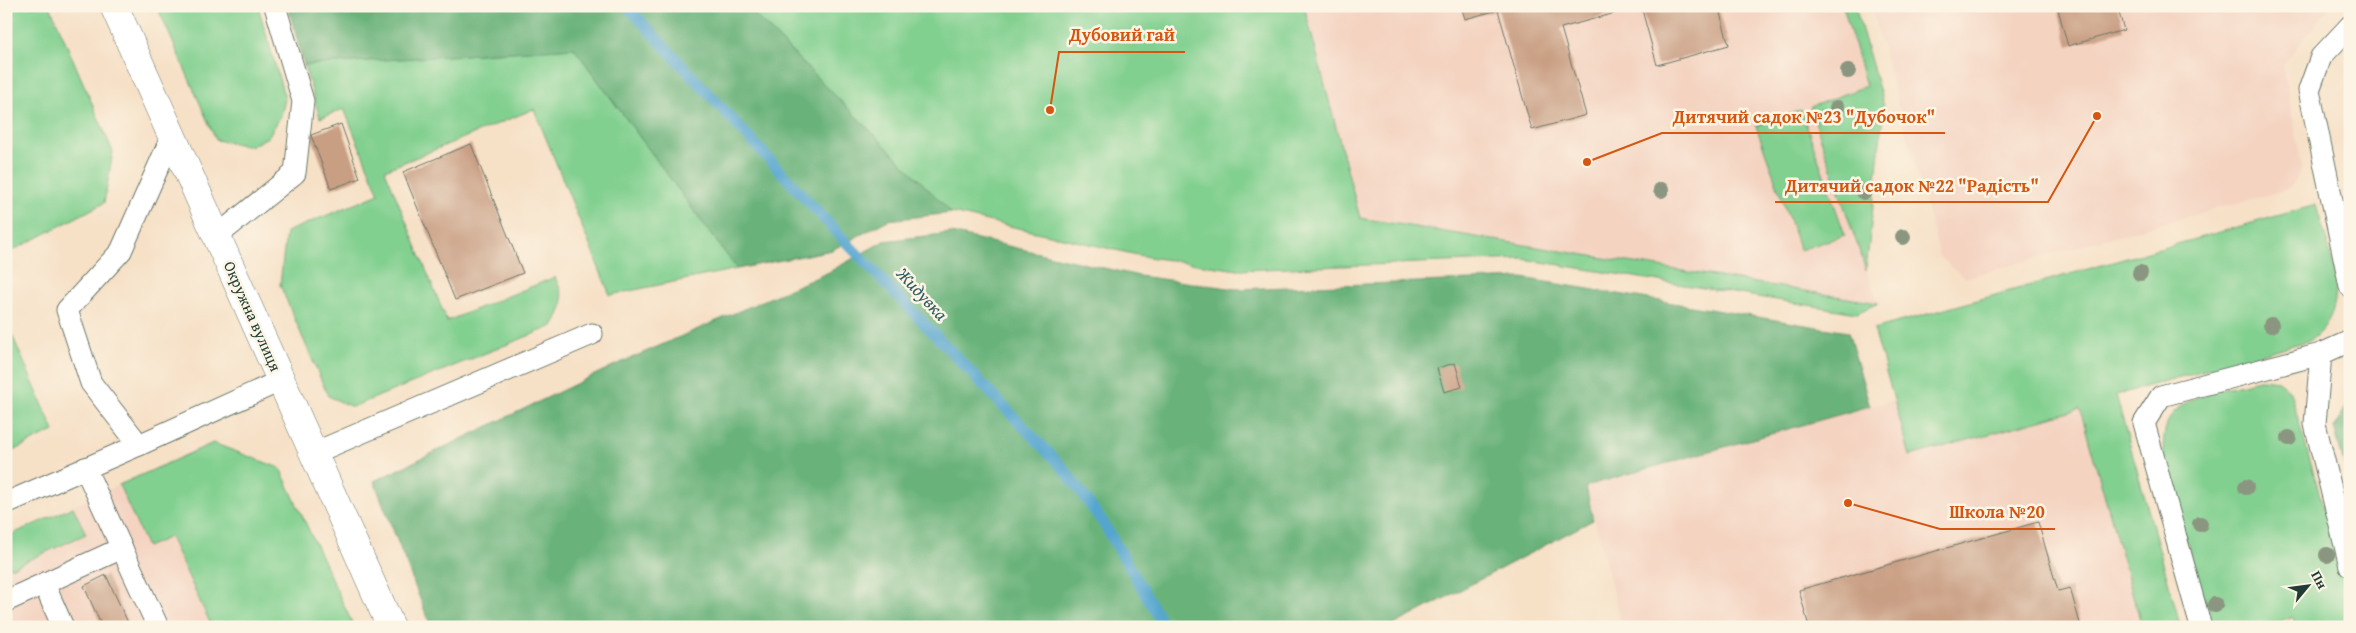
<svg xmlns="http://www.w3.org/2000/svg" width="2356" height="633" font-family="'Gentium Book Plus',serif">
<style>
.built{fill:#f4d3c1}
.green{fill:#82d090;stroke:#508662}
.forest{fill:#69b27a;stroke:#447857}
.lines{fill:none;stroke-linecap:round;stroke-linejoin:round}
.stream{stroke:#55a6cf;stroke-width:11}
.building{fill:#c99f84}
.service-casing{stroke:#6a7667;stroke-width:23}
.primary-casing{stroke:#6a7667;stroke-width:29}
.service{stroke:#fff;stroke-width:21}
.primary{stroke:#fff;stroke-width:28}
.tree{fill:#8b9680}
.labels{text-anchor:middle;stroke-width:5;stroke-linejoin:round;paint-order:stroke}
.street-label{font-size:16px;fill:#1f3d34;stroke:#fcf5e5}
.water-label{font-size:18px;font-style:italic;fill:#2f5c62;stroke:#fcf5e5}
.leader{fill:none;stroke:#d45610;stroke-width:2}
.callout-dot{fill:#d45610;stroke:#fcf5e5;stroke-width:2}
.callout-label{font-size:18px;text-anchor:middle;font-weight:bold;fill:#d45610;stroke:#fcf5e5;stroke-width:5;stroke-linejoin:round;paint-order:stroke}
</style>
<rect width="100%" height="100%" fill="#fcf5e5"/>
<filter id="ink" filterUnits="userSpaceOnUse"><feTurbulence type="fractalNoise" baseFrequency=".02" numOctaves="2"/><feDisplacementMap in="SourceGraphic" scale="10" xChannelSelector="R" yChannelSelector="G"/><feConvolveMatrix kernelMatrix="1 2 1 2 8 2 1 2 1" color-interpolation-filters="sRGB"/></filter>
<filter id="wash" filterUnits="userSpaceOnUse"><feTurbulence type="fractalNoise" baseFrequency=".0096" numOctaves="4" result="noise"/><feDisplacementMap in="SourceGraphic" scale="20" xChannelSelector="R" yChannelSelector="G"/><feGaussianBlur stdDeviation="1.12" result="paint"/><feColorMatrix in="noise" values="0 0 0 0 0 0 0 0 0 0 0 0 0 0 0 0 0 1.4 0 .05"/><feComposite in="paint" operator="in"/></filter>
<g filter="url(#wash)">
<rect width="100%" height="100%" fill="#f6e0c6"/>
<!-- built -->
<g class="built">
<polygon points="1304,6 1843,6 1866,87 1810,107 1878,303 1360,218"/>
<polygon points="1871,6 2330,6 2283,65 2302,167 2291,188 1965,278 1940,257"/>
<polygon points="2064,352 2142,627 1622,627 1586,486"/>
<polygon points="119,485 147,547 170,536 212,627 6,627 6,537"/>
</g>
<!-- green -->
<g class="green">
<polygon points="6,6 50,6 113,152 104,203 6,254"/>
<polygon points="157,6 258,6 285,99 281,116 268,137 251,146 216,140"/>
<polygon points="746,6 1304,6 1360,218 1878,303 1857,313 1523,259 1238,270 1142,256 952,213"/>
<polygon points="1843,6 1855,6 1884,106 1866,270 1810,107 1866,86"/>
<path d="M574 48 737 269 610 295 534 109 385 170 447 321 555 277C565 300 566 304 553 326L352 407 328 396 280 285 286 232 379 194 344 109 320 118 304 65Z"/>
<polygon points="1801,110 1845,235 1800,250 1756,126"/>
<path d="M2316 205C2328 250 2356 306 2311 340L2116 395 2181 627H2142L2080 409 1910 456 1874 329Z"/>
<polygon points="6,321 54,431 6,454"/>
<path d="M2263 379 2278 381 2290 391 2350 600V627H2296L2293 617 2259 627H2211L2163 458C2163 445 2163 428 2171 416 2187 393 2236 386 2263 379Z"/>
<polygon points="213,443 280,468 354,627 212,627 170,537 147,547 119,485"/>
<polygon points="73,507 86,534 11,568 6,558 6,537"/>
</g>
<!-- forest -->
<g class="forest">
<polygon points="288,6 746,6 952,213 888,220 832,250 737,269 574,48 304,65"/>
<polygon points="951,233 1139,276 1236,289 1522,278 1848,332 1870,406 1586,486 1593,520 1390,627 431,627 374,481 613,366 829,272 884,241"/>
<polygon points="2350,400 2350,486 2334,428"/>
</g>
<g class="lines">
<!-- stream -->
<polyline class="stream" points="627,6 844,240 1063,468 1102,521 1165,627"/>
</g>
<g id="blocks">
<!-- building -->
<g class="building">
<polygon points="1461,6 1637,6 1637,7 1561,28 1586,115 1532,130 1498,10 1465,19"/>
<polygon points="1641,6 1718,6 1729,45 1657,65"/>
<polygon points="2057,6 2117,6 2124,30 2068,46"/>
<polygon points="341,124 360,178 331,189 311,135"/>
<polygon points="471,144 523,273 455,300 403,172"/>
<polygon points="1455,363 1462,387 1444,392 1437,368"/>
<polygon points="2038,522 2058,591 2070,588 2081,627 1809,627 1799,590"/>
<polygon points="106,575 130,627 102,627 84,586"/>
</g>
</g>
</g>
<g filter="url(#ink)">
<use href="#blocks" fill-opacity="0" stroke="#6a7667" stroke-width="1"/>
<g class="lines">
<!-- service casing -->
<g class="service-casing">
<g id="service">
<polyline points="2350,26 2321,57 2309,90 2350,286"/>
<polyline points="172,136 121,251 67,310 91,383 139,445 282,380"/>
<polyline points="217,236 295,173 303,101 275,6"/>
<polyline points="2350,341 2321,354 2315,424 2350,566"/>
<polyline points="314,453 592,334"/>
<polyline points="85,468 158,627"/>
<polyline points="6,503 139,445"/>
<polyline points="44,584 63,627"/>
<polyline points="6,601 122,548"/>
<polyline points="2201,627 2144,423 2161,396 2321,354"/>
</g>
</g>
<!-- primary casing -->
<g class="primary-casing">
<polyline id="primary" points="114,6 391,627"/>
</g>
<!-- service -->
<use href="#service" class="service"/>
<!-- primary -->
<use href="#primary" class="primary"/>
</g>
<!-- trees -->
<g class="tree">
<circle cx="1848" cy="71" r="8"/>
<circle cx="1837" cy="108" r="8"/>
<circle cx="1661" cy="190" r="8"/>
<circle cx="1864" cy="192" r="8"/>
<circle cx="1903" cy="237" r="8"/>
<circle cx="2140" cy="273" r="8"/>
<circle cx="2271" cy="325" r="8"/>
<circle cx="2289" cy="438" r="8"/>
<circle cx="2246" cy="487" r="8"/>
<circle cx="2200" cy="524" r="8"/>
<circle cx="2327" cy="555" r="8"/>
<circle cx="2215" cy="605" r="8"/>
</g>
</g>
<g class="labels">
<!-- street labels -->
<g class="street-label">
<text transform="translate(253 316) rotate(66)" y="6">Окружна вулиця</text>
</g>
<!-- water labels -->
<g class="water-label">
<text transform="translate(922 294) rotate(47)" y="6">Жидувка</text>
</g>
</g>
<!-- callouts -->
<path class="leader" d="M1050 110L1059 52H1185M1587 162L1662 133H1945M2097 116L2048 202H1775M1848 503L1940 529H2055"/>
<g class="callout-dot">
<circle cx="1050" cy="110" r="5"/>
<circle cx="1587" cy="162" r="5"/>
<circle cx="2097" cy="116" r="5"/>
<circle cx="1848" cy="503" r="5"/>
</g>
<g class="callout-label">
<text x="1122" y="41">Дубовий гай</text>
<text x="1804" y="123">Дитячий садок №23 "Дубочок"</text>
<text x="1912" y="192">Дитячий садок №22 "Радість"</text>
<text x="1997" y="518">Школа №20</text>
</g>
<!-- margin -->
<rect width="2356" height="633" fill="none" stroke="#fcf5e5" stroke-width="25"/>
<!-- north arrow -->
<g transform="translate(2308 586) rotate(61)" stroke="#fcf5e5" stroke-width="4" paint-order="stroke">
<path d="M0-4L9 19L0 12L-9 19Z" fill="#1f3d34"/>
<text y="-8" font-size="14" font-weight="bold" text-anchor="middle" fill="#1f3d34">Пн</text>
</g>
</svg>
